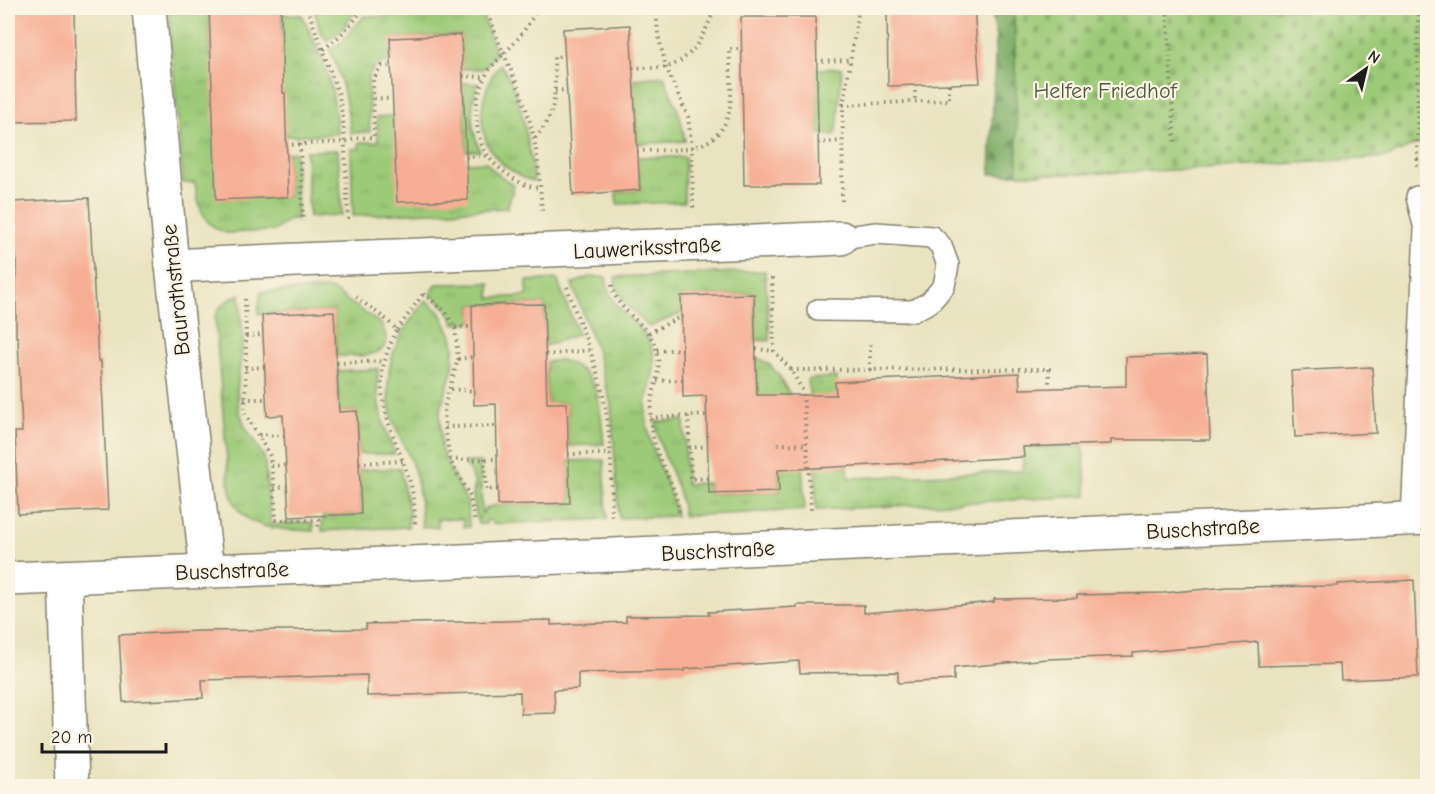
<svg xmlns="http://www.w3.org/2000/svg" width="1435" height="794" font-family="'Comic Neue',sans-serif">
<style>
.grass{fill:url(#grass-tufts);stroke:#5c734a;stroke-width:1.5}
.forest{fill:url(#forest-firs);stroke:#4d6542;stroke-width:1.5}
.cemetery{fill:url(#cemetery-stones);stroke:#5c734a;stroke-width:1.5}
.building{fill:#f6af95}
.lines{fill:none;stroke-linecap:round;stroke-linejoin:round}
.lane-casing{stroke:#83806e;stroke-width:24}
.street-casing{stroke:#83806e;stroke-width:36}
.path{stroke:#83806e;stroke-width:4;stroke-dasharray:1.5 4.5;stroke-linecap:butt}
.lane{stroke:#fff;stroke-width:21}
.street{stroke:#fff;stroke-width:33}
.labels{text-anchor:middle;stroke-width:4.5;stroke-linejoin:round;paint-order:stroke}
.park-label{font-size:22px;fill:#49593c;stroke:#fcf5e5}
.street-label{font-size:22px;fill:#1c1c1c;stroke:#fcf5e5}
</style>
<defs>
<pattern id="grass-tufts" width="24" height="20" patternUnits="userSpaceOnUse" patternTransform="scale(1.5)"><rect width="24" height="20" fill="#9dca78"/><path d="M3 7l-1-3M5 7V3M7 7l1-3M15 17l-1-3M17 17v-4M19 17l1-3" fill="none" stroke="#87ad67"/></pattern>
<pattern id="forest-firs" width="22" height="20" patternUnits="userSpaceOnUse" patternTransform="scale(1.5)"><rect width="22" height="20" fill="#7eae68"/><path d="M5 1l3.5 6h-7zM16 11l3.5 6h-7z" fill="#668d55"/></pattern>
<pattern id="cemetery-stones" width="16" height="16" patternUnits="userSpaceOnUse" patternTransform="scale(1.5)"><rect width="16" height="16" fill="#9dca78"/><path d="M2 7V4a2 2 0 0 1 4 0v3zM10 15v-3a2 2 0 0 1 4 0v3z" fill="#87ad67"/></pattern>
</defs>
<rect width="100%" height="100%" fill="#fcf5e5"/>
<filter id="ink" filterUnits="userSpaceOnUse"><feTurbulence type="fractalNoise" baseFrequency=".0167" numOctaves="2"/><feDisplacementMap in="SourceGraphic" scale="12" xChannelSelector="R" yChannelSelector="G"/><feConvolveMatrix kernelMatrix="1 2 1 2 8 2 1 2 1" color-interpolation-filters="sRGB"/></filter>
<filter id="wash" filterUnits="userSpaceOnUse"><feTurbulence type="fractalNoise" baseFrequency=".008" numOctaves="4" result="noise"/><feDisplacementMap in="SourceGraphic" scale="24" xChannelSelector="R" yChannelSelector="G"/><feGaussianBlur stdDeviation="1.35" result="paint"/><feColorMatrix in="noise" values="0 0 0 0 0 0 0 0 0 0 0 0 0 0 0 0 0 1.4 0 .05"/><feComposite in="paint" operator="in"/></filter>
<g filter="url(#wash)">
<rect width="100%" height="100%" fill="#eae3c0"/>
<!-- grass -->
<g class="grass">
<path d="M168 8H209L210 58 282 57V14L302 15 323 61 332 90 338 134 286 136 284 93 213 95 217 199 288 197 287 153 295 152 297 219H290L274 231 226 233C202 225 198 206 195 183H183Z"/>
<polygon points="314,8 358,8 341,31 327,41 320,31"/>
<path d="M391 8H480L496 54 483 69H462L461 35 391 38V59L374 67 368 77 370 132 351 133C347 104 342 77 330 50L343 41 364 16 390 17Z"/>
<path d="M500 64C521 89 530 150 534 181 525 180 517 174 509 169 473 145 476 95 500 64Z"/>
<polygon points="842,68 837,132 834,135 818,134 816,69"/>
<polygon points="664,76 680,116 685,141 637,144 633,79"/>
<path d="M463 83 477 84C470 111 470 125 480 151H466Z"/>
<polygon points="393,116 466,163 486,162 494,171 514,186 507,208 353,216 351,149 359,149 359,142 378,142 377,117"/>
<polygon points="338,150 342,215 309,217 306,151"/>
<polygon points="638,157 685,157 684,202 617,204 616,192 640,190"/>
<path d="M765 271 770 341 755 340 754 294 681 296 682 313 649 327C635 312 616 300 615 277Z"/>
<path d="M589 277H606C609 314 642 318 652 348 659 369 648 386 646 406 644 447 670 478 676 516L619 518 611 404 596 349 572 284Z"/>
<path d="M557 279 578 334 545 346 544 304 472 305V322L455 324C450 311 441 301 430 294L437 284 490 283V298L527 296V281Z"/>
<path d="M331 289 381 324C401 360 357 356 336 356L334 311 258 314 261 292Z"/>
<path d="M240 294 243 341 237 390 239 409 245 427 264 457 271 525 309 522 313 524V531C286 529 247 532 234 502 231 497 230 490 229 484L215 318C218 305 229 299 240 294Z"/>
<path d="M426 300 440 312 452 336 454 347 453 367 440 412 441 448 446 462 467 502 469 527H463V519H438V527H422C421 510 420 492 416 476 411 456 400 439 393 420 386 399 387 372 394 351 401 332 414 316 426 300Z"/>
<path d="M756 358C774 361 784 385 793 400L757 395Z"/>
<path d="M560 360C603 371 599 408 604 444L568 446 567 403H547L546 362Z"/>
<path d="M378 369C375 403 382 423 395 454H359L357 411 339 412 337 371Z"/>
<polygon points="836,377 839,467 848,467 849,478 1023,471 1022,437 1038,435 1038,448 1083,445 1087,496 816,510 815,443 808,379"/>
<path d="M684 420 686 484 708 483 709 494 779 492 778 451H801L805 510 683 516C681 481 659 456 656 422Z"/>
<polygon points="604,460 607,519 492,524 491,520 487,520 486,524 478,524 473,496 475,483 465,462 480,462 482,514 486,508 498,505 570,503 568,461"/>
<polygon points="400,468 409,513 408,527 322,531 323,515 361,514 359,470"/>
</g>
<!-- forest -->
<polygon class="forest" points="991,8 1014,8 1018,174 990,174 996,34"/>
<!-- cemetery -->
<polygon class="cemetery" points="1014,8 1427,8 1427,142 1416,144 1388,157 1223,168 1081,174 1018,174"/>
<g id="blocks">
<!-- building -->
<g class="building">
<polygon points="8,8 74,8 76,121 8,122"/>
<polygon points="209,8 281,8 283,93 285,93 288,197 216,200"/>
<polygon points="887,8 974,8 980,83 888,86"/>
<polygon points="741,17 816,17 819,185 744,185"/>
<polygon points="630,25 640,190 573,195 563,29"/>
<polygon points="461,35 468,200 397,202 390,38"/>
<polygon points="89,198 98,361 101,361 108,510 18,514 15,432 22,432 18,337 16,337 16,262 12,202"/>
<polygon points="754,294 757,395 836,395 835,382 1019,373 1020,389 1126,386 1126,357 1207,354 1210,440 1111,440 1111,444 1023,447 1024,457 778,470 779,492 709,494 706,396 683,397 681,296"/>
<polygon points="544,304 547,403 567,403 570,503 498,505 496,404 474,405 472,305"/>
<polygon points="334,311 339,412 357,411 361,514 289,517 283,415 267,416 262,315"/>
<polygon points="1372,367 1376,433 1295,437 1291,371"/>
<polygon points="1414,580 1418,677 1341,680 1340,664 1259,666 1258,642 1133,653 1133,656 1047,659 954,668 954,680 898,683 898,672 800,673 799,661 684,669 684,671 578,673 578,689 554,690 555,713 521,714 520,692 367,696 367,675 202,680 203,698 123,702 119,635 199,631 366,629 366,624 551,620 551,625 626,622 626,616 709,615 708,612 797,607 797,605 864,605 864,613 994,602 994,599 1077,598 1077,595 1163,593 1227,587 1337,586 1337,584"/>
</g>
</g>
</g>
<g filter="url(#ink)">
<use href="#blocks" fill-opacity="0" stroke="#83806e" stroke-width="1.5"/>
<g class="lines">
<!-- lane casing -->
<g class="lane-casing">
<g id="lane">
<polyline points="818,310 913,311 930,302 944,286 948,265 941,246 932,237 876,233 841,238"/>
<polyline points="1412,519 1425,229 1417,197"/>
</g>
</g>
<!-- street casing -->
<g class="street-casing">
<g id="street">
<polyline points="149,8 172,266 207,571"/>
<path d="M172 266C395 254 618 249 841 238"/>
<polyline points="65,577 72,786"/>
<polyline points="8,579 613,555 1428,518"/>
</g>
</g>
<!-- path -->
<g class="path">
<polyline points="307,8 339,95 344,127 348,219"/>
<path d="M487 8C496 41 513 71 524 103 537 139 540 177 542 214"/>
<path d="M538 8C531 20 524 32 515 42 505 54 492 63 485 77 471 103 473 146 497 166 510 177 523 187 541 188"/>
<polyline points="656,8 658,34 666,67 688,117 692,147 693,208"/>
<polyline points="1167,8 1175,145"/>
<path d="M323 49C340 37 352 25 363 8"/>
<polyline points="816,61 851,60"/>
<path d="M633 68C643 67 656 69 666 67 693 61 706 31 715 8"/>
<polyline points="463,76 485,77"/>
<polyline points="915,85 915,101"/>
<polyline points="555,91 566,90"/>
<polyline points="374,98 393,99"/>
<polyline points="843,105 949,100 949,84"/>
<path d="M535 138C559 112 555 90 554 57L565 56"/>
<polyline points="818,143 842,141"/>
<polyline points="300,144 303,222"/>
<polyline points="286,145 345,142 359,138 374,137 373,79 382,66 392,66"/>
<path d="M637 151C656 150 676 151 693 147 741 136 731 86 729 49H741"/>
<polyline points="466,157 486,156"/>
<polyline points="1417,159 1428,158"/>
<polyline points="1417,166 1418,8"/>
<polyline points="842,201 843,105 859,8"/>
<polyline points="772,278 774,351 791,370 803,391 811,510"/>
<path d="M612 285C617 313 648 322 656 348 665 373 647 396 651 421 652 431 654 443 657 452 665 473 677 490 679 513"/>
<path d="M567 287C580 326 598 365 605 406 612 442 611 479 612 516"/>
<polyline points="423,294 444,310 455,327 458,359 444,408 445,427 450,460 470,497 475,523"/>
<path d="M356 297 387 320 397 330C393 339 387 350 385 360 373 400 396 439 408 476 414 491 415 510 415 526"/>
<polyline points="245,299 246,336 245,413 270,456 274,488 276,520 319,520 318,529"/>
<polyline points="455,327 472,327"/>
<polyline points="397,330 423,294"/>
<polyline points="649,333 682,316"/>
<polyline points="246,336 263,335"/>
<polyline points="756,349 774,351"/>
<polyline points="657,351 683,349"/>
<polyline points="546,355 589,350"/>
<polyline points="458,359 473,357"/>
<polyline points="337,363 384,361"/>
<polyline points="245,368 265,367"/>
<polyline points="791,370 1049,369 1049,385"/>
<polyline points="870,370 870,344"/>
<polyline points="657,381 683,380"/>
<polyline points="451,389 474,391"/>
<polyline points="244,399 266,399"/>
<polyline points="688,416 691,479 708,478"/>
<polyline points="650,418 707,415"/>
<polyline points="445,427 496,426"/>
<polyline points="259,435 284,436"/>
<polyline points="778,444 808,445"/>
<polyline points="689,448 707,446"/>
<polyline points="568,454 611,454"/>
<polyline points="485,458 486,490 498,489"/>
<polyline points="450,460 496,459"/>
<polyline points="359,463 403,461"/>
<polyline points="271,466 286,465"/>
<polyline points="274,488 287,486"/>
</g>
<!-- lane -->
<use href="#lane" class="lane"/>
<!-- street -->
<use href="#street" class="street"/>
</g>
</g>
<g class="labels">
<!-- park labels -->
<g class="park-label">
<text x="1105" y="98">Helfer Friedhof</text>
</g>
<!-- street labels -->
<g class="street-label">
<text transform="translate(647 247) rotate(-3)" y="8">Lauweriksstraße</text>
<text transform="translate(175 290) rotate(-96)" y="8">Baurothstraße</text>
<text transform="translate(1203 528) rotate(-3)" y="8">Buschstraße</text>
<text transform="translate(718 550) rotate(-3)" y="8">Buschstraße</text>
<text transform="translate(232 570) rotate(-2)" y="8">Buschstraße</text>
</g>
</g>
<!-- margin -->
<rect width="1435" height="794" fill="none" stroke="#fcf5e5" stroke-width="30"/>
<!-- north arrow -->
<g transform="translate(1366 69) rotate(34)" stroke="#fcf5e5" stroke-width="4.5" paint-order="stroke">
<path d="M0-4.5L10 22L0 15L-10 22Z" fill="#1c1c1c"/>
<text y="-9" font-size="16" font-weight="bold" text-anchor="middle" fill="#1c1c1c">N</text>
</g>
<!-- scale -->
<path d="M42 743v9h124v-9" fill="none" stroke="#1c1c1c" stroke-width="3"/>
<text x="51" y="743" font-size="18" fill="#1c1c1c" stroke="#fcf5e5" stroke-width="4.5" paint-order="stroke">20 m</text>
</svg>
